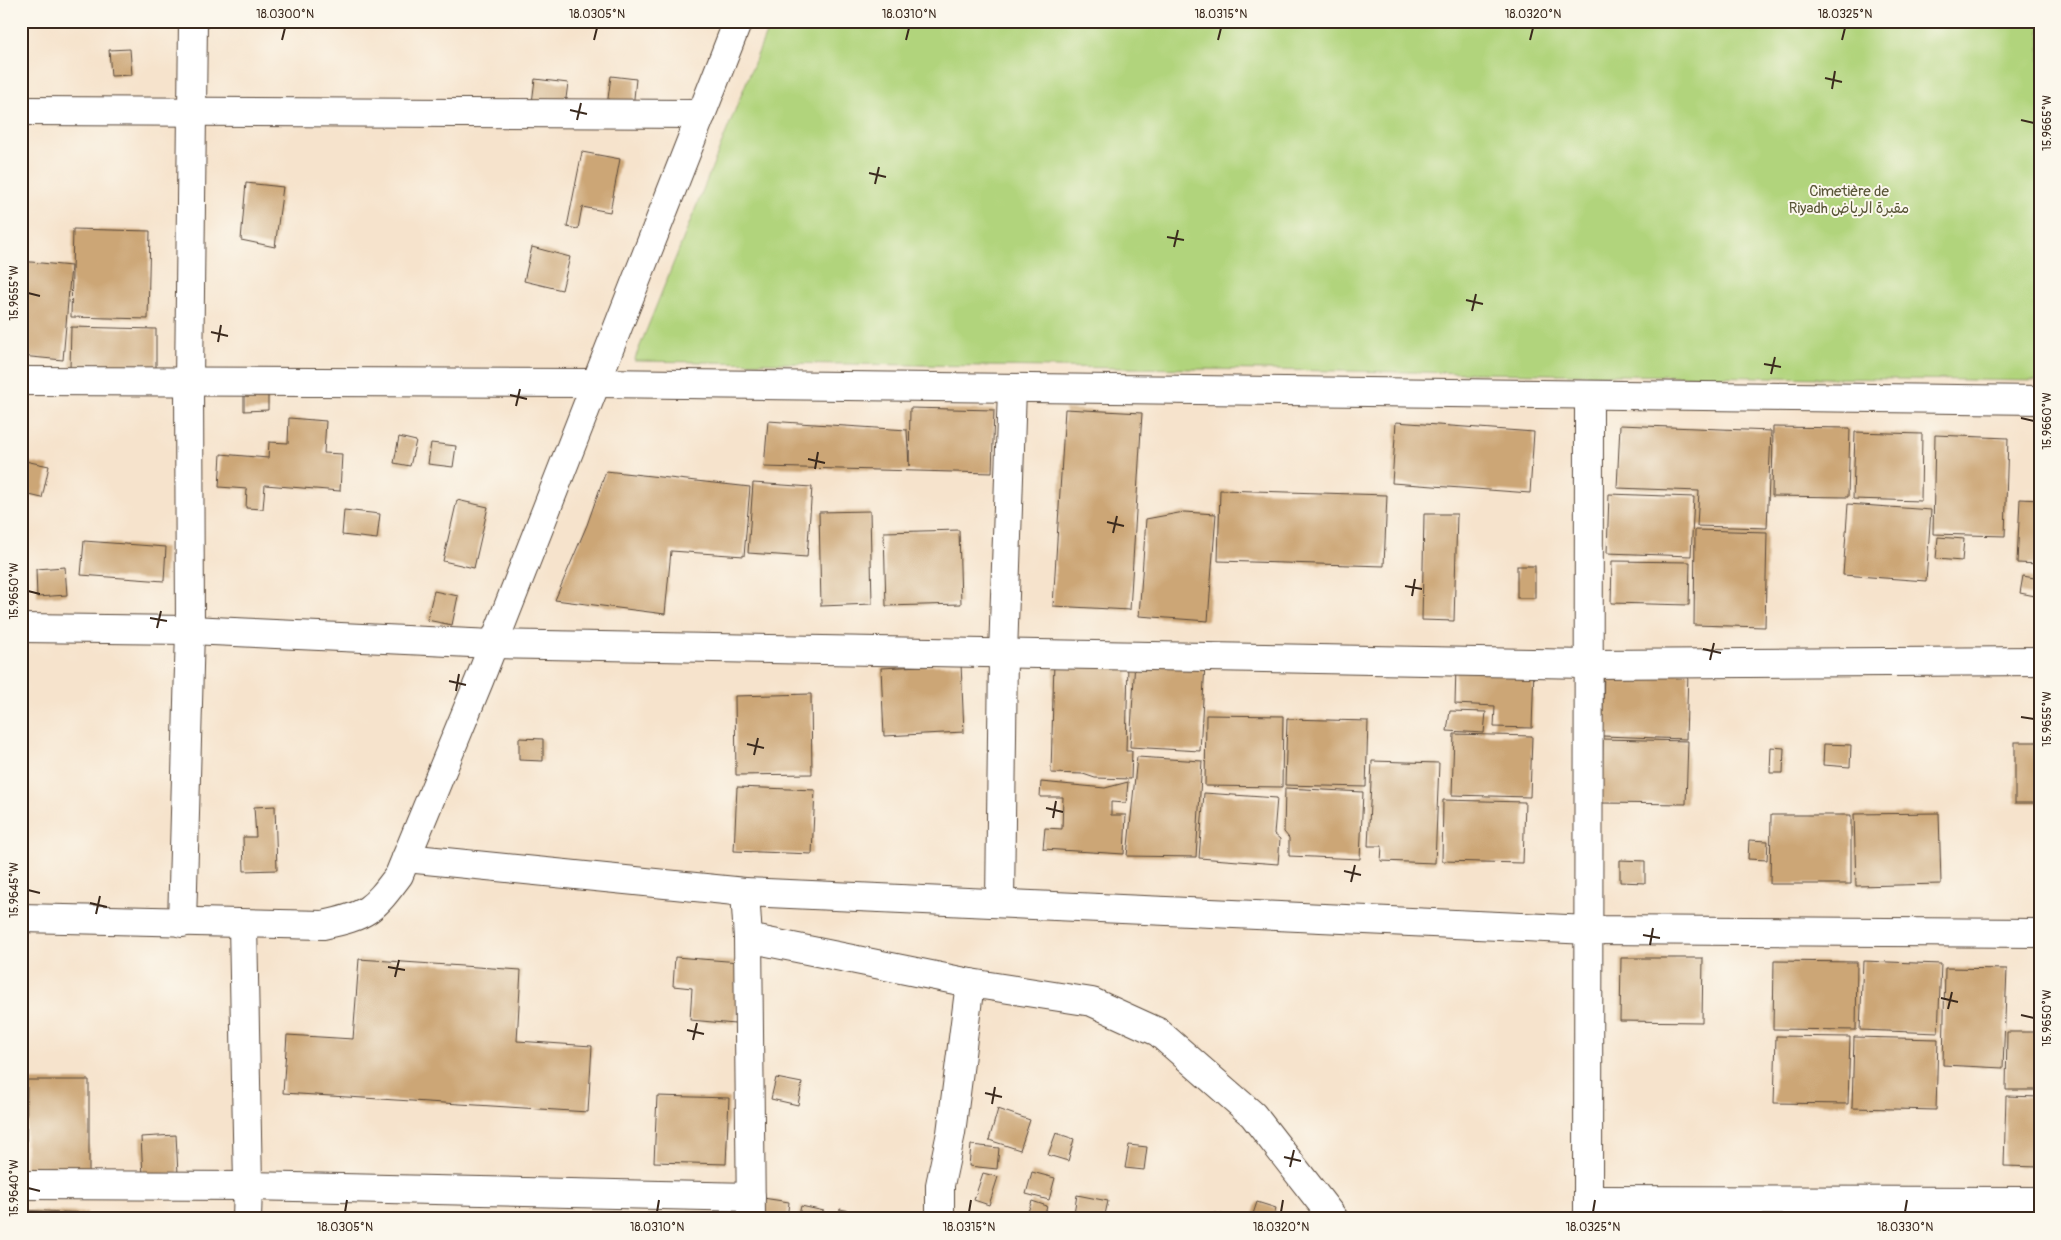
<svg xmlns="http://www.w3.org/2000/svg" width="2061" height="1240" font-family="Pangolin,'Playpen Sans Arabic',sans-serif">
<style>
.green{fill:#b1d47c;stroke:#767f4d}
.building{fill:#cca676}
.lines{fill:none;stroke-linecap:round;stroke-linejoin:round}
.street-casing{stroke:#574638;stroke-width:30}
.secondary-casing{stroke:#574638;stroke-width:30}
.street{stroke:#fff;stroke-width:28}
.secondary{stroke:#fff;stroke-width:28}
.ticks{fill:none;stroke:#3b2a1e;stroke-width:2}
.labels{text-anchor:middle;stroke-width:4;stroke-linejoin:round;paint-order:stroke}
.park-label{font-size:15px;fill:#585436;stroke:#fbf7ec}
.neatline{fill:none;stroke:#3b2a1e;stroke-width:2}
.ticks-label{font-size:12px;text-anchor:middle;fill:#3b2a1e}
</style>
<rect width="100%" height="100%" fill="#fbf7ec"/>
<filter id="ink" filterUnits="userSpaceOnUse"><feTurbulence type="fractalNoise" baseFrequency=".02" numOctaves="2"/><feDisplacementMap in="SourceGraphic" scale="10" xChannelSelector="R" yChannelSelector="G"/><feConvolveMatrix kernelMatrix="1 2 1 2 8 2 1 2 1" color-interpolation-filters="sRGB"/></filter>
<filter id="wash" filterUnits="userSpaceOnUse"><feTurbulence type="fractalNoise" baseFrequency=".0096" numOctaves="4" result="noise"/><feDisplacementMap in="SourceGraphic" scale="20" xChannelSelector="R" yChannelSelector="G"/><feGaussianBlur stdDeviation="1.12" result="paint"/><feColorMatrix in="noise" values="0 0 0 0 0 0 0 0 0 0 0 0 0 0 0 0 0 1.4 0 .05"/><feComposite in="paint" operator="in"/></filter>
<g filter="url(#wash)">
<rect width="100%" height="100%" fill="#f6e3cc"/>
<!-- green -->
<polygon class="green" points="771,21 2040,21 2040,381 634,361"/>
<g id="blocks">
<!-- building -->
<g class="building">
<polygon points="130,49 132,75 111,76 109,50"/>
<polygon points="611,76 636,79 633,108 607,106"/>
<polygon points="535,79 568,83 565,106 532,103"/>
<polygon points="582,152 620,159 610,212 582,207 578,229 567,227"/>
<polygon points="246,183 283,187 275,247 241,240"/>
<polygon points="73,229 150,231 148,319 71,317"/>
<polygon points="532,247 570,257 562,290 524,281"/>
<polygon points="21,261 71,266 63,360 21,356"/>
<polygon points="71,327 156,329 156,370 70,368"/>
<polygon points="268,392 268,410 244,411 244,393"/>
<polygon points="910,408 994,410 992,473 764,467 768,421 907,430 909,466"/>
<polygon points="1065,409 1142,413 1130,610 1053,606"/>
<polygon points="289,418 326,421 324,453 342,454 340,491 265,485 263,509 246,508 247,489 219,487 221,454 268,458 269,442 288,443"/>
<polygon points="1396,422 1534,432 1530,493 1392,483"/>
<polygon points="1620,425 1771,431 1767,528 1697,526 1699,491 1617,488"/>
<polygon points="1773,427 1850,428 1848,497 1772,496"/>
<polygon points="1855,432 1922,434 1921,501 1853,499"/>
<polygon points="1935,435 2008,438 2005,536 1933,534"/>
<polygon points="399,437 416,441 410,466 394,463"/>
<polygon points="431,443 456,446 453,467 428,464"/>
<polygon points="25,461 49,466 42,498 21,493 21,477"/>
<polygon points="606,471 750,487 744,556 671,551 665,614 555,600 587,525"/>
<polygon points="753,483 812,487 807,557 748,553"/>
<polygon points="1220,490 1387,495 1384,566 1218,561"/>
<polygon points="1609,494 1694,497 1691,556 1607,553"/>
<polygon points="2020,499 2040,500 2040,564 2017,563"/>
<polygon points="457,500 488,507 474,568 443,561"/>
<polygon points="1848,504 1931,510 1926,581 1843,575"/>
<polygon points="344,510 380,514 377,539 342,535"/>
<polygon points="870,511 872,604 821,606 819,512"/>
<polygon points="1184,512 1216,514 1208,621 1139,616 1146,519"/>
<polygon points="1424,514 1457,514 1454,621 1422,620"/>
<polygon points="959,530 961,604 886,606 884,532"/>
<polygon points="1695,530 1767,532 1765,627 1694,625"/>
<polygon points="1938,537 1964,539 1962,561 1936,559"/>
<polygon points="84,541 166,547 164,581 81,575"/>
<polygon points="1612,561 1690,562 1689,605 1611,603"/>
<rect x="1517" y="566" width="18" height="32"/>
<polygon points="65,567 67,595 37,597 36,569"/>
<polygon points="2023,576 2040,579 2040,597 2020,593"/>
<polygon points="434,591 458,596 452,625 427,620"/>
<polygon points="1135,660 1205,664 1200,751 1130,747"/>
<polygon points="1054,661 1128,663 1126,751 1132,751 1131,779 1095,778 1083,774 1051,773"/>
<polygon points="961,664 964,732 884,736 881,668"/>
<polygon points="1456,666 1534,668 1532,728 1494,727 1495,706 1455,704"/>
<polygon points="1604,671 1688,673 1686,739 1602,736"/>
<polygon points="811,694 812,774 736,775 735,696"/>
<polygon points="1450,711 1486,712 1484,733 1447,731"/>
<polygon points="1206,715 1283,716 1282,787 1205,786"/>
<polygon points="1287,719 1368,721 1366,787 1285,785"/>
<polygon points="1454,734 1532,736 1530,797 1452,795"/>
<polygon points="519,738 543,739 543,761 519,760"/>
<polygon points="1603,739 1688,741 1686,804 1602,803"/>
<rect x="2015" y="742" width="25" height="61"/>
<polygon points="1824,744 1851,745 1850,767 1823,765"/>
<polygon points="1771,747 1784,748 1783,773 1770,773"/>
<polygon points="1137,757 1202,761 1196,857 1127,856"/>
<polygon points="1372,761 1439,763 1435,863 1381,861 1382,846 1368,846"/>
<polygon points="1041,782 1105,788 1128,782 1126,803 1111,802 1111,815 1126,815 1124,854 1043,849 1045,828 1062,829 1063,797 1040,797"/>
<polygon points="737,787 815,790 812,854 734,851"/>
<polygon points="1285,788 1363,792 1360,859 1289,856 1289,838 1284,832"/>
<polygon points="1204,793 1277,798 1274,834 1280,839 1278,864 1199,858"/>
<polygon points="1443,800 1525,802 1523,863 1442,861"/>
<polygon points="275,806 277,870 244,871 243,837 256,837 254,807"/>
<polygon points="1939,813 1941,884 1856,886 1854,814"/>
<polygon points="1771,815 1851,815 1851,884 1770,884"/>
<polygon points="1749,840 1768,841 1767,860 1748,859"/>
<polygon points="1620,860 1645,861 1645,883 1620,882"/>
<polygon points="675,957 740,962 735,1024 690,1020 692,988 673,986"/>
<polygon points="1621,958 1703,958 1702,1022 1620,1021"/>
<polygon points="359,959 521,970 517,1041 592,1046 588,1112 283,1093 287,1035 353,1039"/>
<polygon points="1774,961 1857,962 1856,1030 1773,1029"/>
<polygon points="1863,961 1941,964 1938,1033 1860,1030"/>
<polygon points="1945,968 2007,969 2003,1068 1943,1065"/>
<polygon points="2007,1032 2040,1032 2040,1090 2006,1090"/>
<polygon points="1776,1036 1850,1037 1848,1104 1774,1103"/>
<polygon points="1854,1037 1938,1039 1936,1110 1852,1108"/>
<polygon points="776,1078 802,1083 798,1105 771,1099"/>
<polygon points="27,1080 89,1080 89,1172 26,1172"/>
<polygon points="657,1096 729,1098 726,1164 654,1162"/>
<polygon points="2006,1096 2040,1097 2040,1167 2004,1166"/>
<polygon points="998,1109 1030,1120 1020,1150 989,1140"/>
<polygon points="1056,1133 1074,1139 1068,1161 1048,1155"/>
<polygon points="176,1135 178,1174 143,1177 141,1137"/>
<polygon points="971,1145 999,1148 997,1169 969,1166"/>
<polygon points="1129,1145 1147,1147 1144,1170 1125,1168"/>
<polygon points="1032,1172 1055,1178 1049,1200 1026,1194"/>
<polygon points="983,1173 998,1177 989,1205 974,1200"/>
<polygon points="1077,1195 1108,1201 1104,1219 1073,1219"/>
<polygon points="763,1198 789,1202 787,1219 760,1219"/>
<polygon points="1032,1201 1047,1206 1044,1219 1026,1217"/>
<polygon points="1257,1202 1276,1208 1273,1219 1252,1217"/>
<polygon points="801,1206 824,1211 822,1219 798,1219"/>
<polygon points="840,1209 860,1213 859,1219 838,1219"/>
<polygon points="21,1210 87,1213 87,1219 21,1219"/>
<polygon points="1622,1210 1697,1210 1698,1219 1622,1219"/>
<polygon points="1702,1210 1775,1212 1775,1219 1702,1219"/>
<polygon points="1933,1210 1951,1211 1951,1219 1933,1219"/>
<polygon points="2005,1210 2032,1211 2032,1219 2005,1219"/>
<polygon points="1215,1213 1242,1218 1242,1219 1213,1219"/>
</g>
</g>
</g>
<g filter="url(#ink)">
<use href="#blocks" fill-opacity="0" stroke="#574638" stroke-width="1"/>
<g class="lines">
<!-- street casing -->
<g class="street-casing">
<g id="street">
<polyline points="21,111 702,114"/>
<polyline points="21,381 596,383 2040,400"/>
<polyline points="21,628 190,630 493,644 1589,664 2040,661"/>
<polyline points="406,858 745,892 1589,930 2040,933"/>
<polyline points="745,892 748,938 751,1219"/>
<polyline points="1000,903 1003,654 1012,389"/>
<polyline points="182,923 190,630 189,382 193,21"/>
<polyline points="243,924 248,1186 247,1219"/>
<polyline points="748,938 970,983 1092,1002 1158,1032 1253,1115 1334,1219"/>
<polyline points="21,1185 248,1186 751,1197"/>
<polyline points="1589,1200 2040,1201"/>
<polyline points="940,1219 940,1185 951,1133 970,983"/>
<polyline points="1588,1219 1589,396"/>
</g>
</g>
<!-- secondary casing -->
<g class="secondary-casing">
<path id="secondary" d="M21 918 323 925C367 916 373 910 399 875L479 681 738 21"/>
</g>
<!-- street -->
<use href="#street" class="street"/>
<!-- secondary -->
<use href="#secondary" class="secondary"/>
</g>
</g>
<!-- ticks -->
<path class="ticks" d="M282 40 285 28M594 40 597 28M906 40 909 28M1218 40 1221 28M1530 40 1533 28M1842 40 1845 28M1825 78 1842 82M1832 89 1835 71M570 110 587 114M577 120 581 103M2021 120 2034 123M869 173 886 177M875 184 879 167M1167 237 1184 240M1174 247 1178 230M28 293 40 296M1466 300 1483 304M1472 311 1476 294M211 332 228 336M218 342 221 325M1764 364 1781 367M1771 374 1775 357M510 395 527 399M516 406 520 389M2021 418 2034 421M808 459 825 463M815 469 818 452M1107 522 1124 526M1113 533 1117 516M1405 586 1422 589M28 591 40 594M1412 596 1415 579M150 618 167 621M157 628 161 611M1703 649 1721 653M1710 660 1714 643M449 681 466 685M456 691 459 674M2021 717 2034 719M747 744 764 748M754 755 758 738M1046 808 1063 812M1053 818 1056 801M1344 871 1361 875M1351 882 1355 865M28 890 40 893M90 903 107 907M96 914 100 896M1643 935 1660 938M1650 945 1653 928M388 967 405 970M395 977 399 960M1941 998 1958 1002M1948 1009 1952 992M2021 1015 2034 1018M687 1030 704 1034M693 1040 697 1023M985 1093 1002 1097M992 1104 995 1087M1284 1157 1301 1161M1290 1167 1294 1150M28 1188 40 1191M345 1212 347 1200M657 1212 659 1200M969 1212 971 1200M1281 1212 1283 1200M1593 1212 1595 1200M1905 1212 1907 1200"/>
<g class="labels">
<!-- park labels -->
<g class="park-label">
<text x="1849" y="196">Cimetière de<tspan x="1849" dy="17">Riyadh مقبرة الرياض</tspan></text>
</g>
</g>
<!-- margin -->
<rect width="2061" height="1240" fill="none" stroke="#fbf7ec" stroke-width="55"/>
<rect x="28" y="28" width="2006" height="1184" class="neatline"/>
<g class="ticks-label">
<text x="285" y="18">18.0300°N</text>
<text x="597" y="18">18.0305°N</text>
<text x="909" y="18">18.0310°N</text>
<text x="1221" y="18">18.0315°N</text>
<text x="1533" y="18">18.0320°N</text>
<text x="1845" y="18">18.0325°N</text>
<text transform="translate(2047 123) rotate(-90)" y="4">15.9665°W</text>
<text transform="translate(14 293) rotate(-90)" y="4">15.9655°W</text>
<text transform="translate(2047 421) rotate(-90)" y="4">15.9660°W</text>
<text transform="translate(14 591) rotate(-90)" y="4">15.9650°W</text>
<text transform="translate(2047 719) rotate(-90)" y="4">15.9655°W</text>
<text transform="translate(14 890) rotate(-90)" y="4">15.9645°W</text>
<text transform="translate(2047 1018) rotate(-90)" y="4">15.9650°W</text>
<text transform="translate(14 1188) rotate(-90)" y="4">15.9640°W</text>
<text x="345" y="1231">18.0305°N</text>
<text x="657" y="1231">18.0310°N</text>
<text x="969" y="1231">18.0315°N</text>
<text x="1281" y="1231">18.0320°N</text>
<text x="1593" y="1231">18.0325°N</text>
<text x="1905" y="1231">18.0330°N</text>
</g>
</svg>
